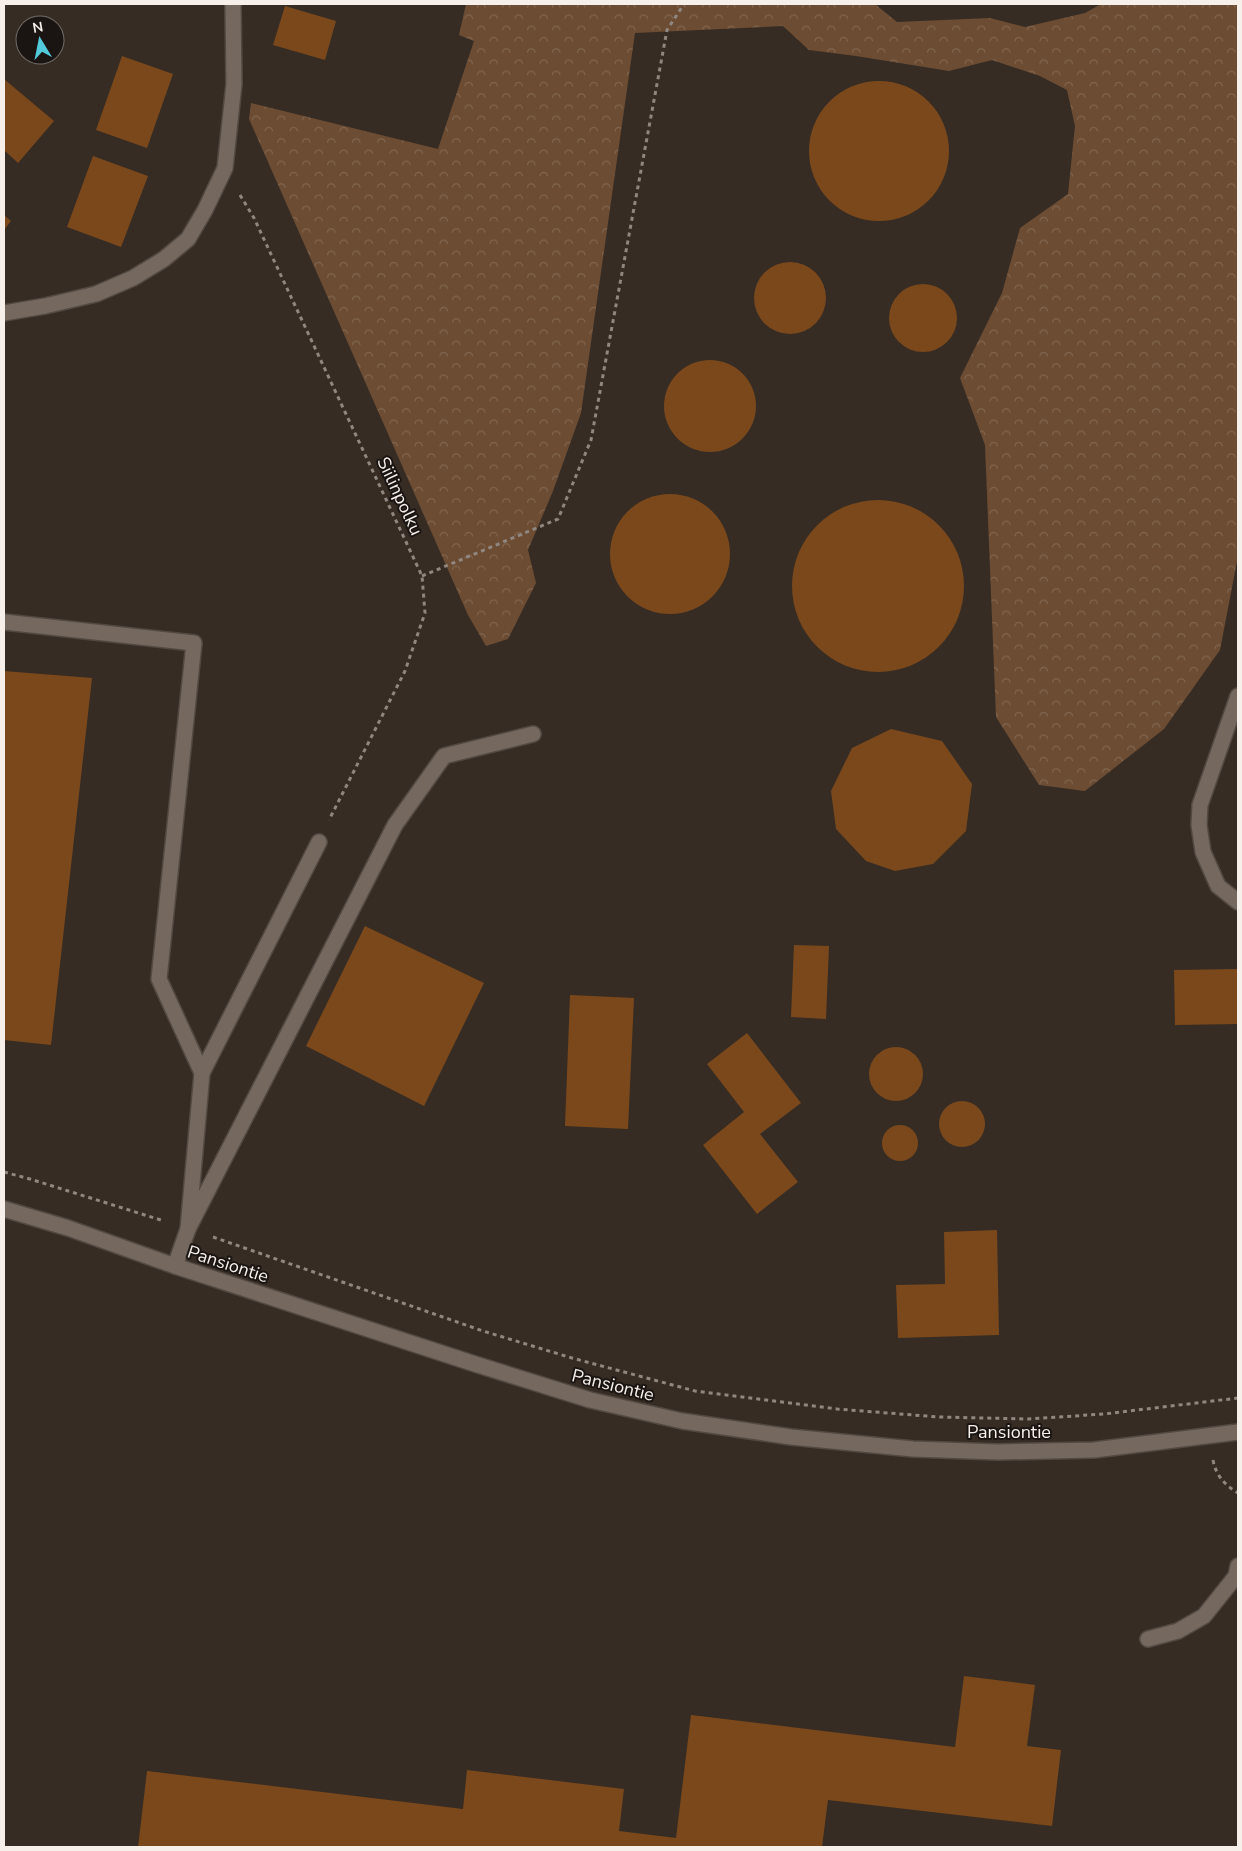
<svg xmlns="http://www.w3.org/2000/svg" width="1242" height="1851" font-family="'Nunito Sans',sans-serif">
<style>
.forest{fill:url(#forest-crowns)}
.building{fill:#7a481b}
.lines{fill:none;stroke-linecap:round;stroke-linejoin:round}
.lane-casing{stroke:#524942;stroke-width:18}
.street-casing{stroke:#524942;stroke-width:18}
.secondary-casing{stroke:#524942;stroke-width:18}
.path{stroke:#908781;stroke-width:3;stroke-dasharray:4 4;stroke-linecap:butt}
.lane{stroke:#75685f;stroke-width:15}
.street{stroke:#75685f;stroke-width:15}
.secondary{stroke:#75685f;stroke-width:15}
.labels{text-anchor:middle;stroke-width:4;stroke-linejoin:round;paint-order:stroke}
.street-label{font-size:18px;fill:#f6efea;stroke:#1a1512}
</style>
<defs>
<pattern id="forest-crowns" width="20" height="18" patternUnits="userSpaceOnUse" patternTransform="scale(1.25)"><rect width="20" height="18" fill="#6c4c32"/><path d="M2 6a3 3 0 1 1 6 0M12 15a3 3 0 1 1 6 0" fill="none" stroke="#826650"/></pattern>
</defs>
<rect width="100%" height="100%" fill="#362c24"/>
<!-- forest -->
<polygon class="forest" points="466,4 875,4 897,22 990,18 1025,27 1085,13 1101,4 1238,4 1238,556 1220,650 1164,729 1085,791 1039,785 996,717 985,445 960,378 1002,293 1020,228 1068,194 1075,126 1067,90 1040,76 992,60 949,71 856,56 809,50 783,26 635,33 581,413 553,491 528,550 536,583 508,639 486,646 468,615 249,119 251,103 438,149 474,41 459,35"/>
<!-- building -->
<g class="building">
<polygon points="285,6 336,21 325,60 273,45"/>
<polygon points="122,56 173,74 147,148 96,130"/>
<polygon points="4,79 54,121 18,163 4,150"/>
<circle cx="879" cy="151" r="70"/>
<polygon points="93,156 148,176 121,247 67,227"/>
<polygon points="4,215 11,221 4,230"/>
<circle cx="790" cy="298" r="36"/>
<circle cx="923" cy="318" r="34"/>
<circle cx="710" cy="406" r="46"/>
<circle cx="670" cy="554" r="60"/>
<circle cx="878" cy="586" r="86"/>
<polygon points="4,671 92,678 51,1045 4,1040"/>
<polygon points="891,729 942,741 972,784 966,831 933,864 895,871 866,861 836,829 831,791 852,748"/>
<polygon points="365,926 484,983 424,1106 306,1046"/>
<polygon points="794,945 829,946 826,1019 791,1017"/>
<polygon points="1238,969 1238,1024 1175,1025 1174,970"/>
<polygon points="570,995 634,998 628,1129 565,1126"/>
<polygon points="747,1033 801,1103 760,1134 798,1182 757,1214 703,1145 744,1112 707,1064"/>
<circle cx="896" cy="1074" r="27"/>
<circle cx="962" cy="1124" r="23"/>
<circle cx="900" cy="1143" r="18"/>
<polygon points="997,1230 999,1335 898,1338 896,1285 945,1284 944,1232"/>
<polygon points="964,1676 1035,1685 1027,1746 1061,1750 1052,1826 828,1800 822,1847 138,1847 147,1771 463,1809 467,1770 624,1789 619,1831 676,1838 691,1715 955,1747"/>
</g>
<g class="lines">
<!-- lane casing -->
<g class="lane-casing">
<g id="lane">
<polyline points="4,622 194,643 159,979 202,1073"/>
<polyline points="1238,696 1200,805 1199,825 1203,852 1218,886 1238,902"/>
<polyline points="188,1229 395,825 444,756 533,734"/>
<polyline points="175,1266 188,1229 202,1073 319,842"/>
<polyline points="1148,1639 1178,1631 1204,1616 1236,1576 1238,1566"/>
</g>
</g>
<!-- street casing -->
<g class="street-casing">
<polyline id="street" points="4,313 45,306 96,294 133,278 164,259 188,239 205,210 225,168 234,84 233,4"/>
</g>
<!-- secondary casing -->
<g class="secondary-casing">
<polyline id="secondary" points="4,1209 68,1228 175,1266 475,1364 590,1400 682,1421 791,1437 913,1449 998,1452 1094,1450 1238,1432"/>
</g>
<!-- path -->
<g class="path">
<polyline points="240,195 254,218 422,576 425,613 405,671 329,820"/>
<polyline points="422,576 558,519 591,440 667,30 684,4"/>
<polyline points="4,1172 30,1179 164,1221"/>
<polyline points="213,1237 483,1331 572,1358 695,1391 837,1409 939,1417 1028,1419 1104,1414 1238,1398"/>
<path d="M1213 1460C1216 1476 1225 1485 1238 1493"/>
</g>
<!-- lane -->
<use href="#lane" class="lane"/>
<!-- street -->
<use href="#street" class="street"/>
<!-- secondary -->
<use href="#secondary" class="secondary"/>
</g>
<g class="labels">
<!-- street labels -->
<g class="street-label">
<text transform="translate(400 496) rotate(65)" y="6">Siilinpolku</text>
<text transform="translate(228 1264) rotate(18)" y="6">Pansiontie</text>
<text transform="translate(613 1385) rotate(14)" y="6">Pansiontie</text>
<text x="1009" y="1438">Pansiontie</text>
</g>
</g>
<!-- border -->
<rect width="1242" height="1851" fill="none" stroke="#f6efea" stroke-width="10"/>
<!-- north arrow -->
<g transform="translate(40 40) rotate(350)"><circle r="24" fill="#1a1512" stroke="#726c68"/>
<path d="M0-4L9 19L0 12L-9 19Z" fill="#53cadc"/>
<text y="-8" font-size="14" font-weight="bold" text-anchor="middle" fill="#f6efea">N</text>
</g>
</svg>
